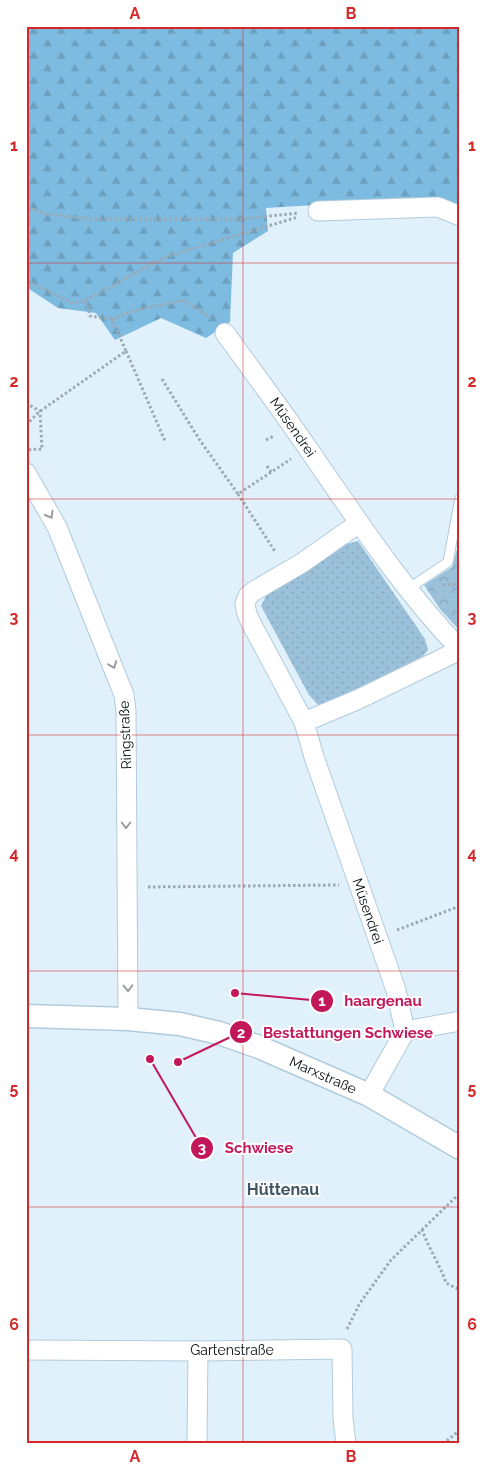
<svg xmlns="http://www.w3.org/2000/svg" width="486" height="1470" font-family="Raleway,sans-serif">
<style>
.grass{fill:url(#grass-dots)}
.forest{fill:url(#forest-firs)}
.park{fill:url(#park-crowns)}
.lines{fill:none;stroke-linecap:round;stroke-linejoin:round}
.service-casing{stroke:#b1cbdc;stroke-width:11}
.minor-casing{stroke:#b1cbdc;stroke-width:21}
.tertiary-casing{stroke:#b1cbdc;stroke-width:25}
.path{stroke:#9ca9b2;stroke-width:3;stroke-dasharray:2.5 2.5;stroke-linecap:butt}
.service{stroke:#fff;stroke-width:9}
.minor{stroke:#fff;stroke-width:19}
.tertiary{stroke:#fff;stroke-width:22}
.oneway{stroke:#9b9ea0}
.grid{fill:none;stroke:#d62828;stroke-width:1;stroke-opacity:0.55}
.labels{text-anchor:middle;stroke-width:4;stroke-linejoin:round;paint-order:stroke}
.street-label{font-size:14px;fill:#050d12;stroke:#fff}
.quarter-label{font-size:16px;font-weight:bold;fill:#3f5564;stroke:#fff}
.leader{fill:none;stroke:#c2185b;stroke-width:2}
.callout-dot{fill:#c2185b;stroke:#fff;stroke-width:2}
.mark-label{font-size:15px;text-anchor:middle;font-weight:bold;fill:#fff}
.callout-label{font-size:15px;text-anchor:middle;font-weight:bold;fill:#c2185b;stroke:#fff;stroke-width:4;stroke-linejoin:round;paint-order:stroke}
.neatline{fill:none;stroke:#d62828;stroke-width:2}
.grid-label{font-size:16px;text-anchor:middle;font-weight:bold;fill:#d62828}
</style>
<defs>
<pattern id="grass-dots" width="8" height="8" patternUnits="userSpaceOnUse" patternTransform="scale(1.25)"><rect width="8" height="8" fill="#9bc1da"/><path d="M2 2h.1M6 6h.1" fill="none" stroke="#84a5ba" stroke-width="1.8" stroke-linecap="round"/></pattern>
<pattern id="forest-firs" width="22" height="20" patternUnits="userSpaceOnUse" patternTransform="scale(1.25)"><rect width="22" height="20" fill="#7dbbe0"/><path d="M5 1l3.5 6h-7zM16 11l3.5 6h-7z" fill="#6ba0bf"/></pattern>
<pattern id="park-crowns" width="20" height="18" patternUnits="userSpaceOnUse" patternTransform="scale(1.25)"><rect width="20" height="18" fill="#9bc1da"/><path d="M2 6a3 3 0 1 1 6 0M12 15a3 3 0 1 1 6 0" fill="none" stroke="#84a5ba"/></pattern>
</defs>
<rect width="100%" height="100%" fill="#e1f1fc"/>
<!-- grass -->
<polygon class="grass" points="358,541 425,639 428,650 423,656 320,707 309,695 261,606 269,590 336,547"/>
<!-- forest -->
<polygon class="forest" points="26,26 460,26 460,209 426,198 266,208 268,231 233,253 230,322 206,338 161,318 115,340 96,313 58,308 26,287"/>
<!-- park -->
<polygon class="park" points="460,539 460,631 440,609 424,585 452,567"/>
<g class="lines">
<!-- service casing -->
<g class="service-casing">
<polyline id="service" points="408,589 448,562 460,498"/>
</g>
<!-- minor casing -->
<g class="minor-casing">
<g id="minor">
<polyline points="318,211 438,207 460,216"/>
<path d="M225 333C253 372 282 410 309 450 356 518 402 589 460 649"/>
<polyline points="26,473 57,527 124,695 126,711 128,1019"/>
<polyline points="359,523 302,563 254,591 248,596 245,604 247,614 251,623 304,722 314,757 396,990 405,1031 369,1095"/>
<polyline points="304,722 359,699 460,650"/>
<polyline points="405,1031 460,1021"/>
<polyline points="26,1350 198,1351 342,1349 343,1419 346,1444"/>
<polyline points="197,1444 198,1351"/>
</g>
</g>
<!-- tertiary casing -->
<g class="tertiary-casing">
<polyline id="tertiary" points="26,1016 128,1019 180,1024 219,1033 259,1047 369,1095 460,1148"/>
</g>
<!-- path -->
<g class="path">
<polyline points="26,207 46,214 90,219 241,219 299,213"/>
<polyline points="26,280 72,303 86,300 165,257 298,217"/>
<polyline points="112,319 133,311 184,300 211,318"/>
<polyline points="126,351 165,441"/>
<polyline points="162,379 199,439 238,494 291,459"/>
<polyline points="26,403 40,411 42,449 26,450"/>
<polyline points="26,425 39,412 126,351 112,319 90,316 86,300"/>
<polyline points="266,440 274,436"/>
<polyline points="267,466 271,472"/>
<polyline points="238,494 276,553"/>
<polyline points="443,585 451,584 460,586"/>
<polyline points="148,887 339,885"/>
<polyline points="397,930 460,906"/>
<path d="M422 1229C428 1248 440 1264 446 1283L460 1290"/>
<polyline points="347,1329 360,1303 391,1260 460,1193"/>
<polyline points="443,1444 460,1430"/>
</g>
<!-- service -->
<use href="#service" class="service"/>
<!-- minor -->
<use href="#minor" class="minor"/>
<!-- tertiary -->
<use href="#tertiary" class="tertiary"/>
</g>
<!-- one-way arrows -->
<defs><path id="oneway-chevron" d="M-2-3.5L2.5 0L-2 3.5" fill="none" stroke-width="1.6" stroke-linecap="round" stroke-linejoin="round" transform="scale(1.25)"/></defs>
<g class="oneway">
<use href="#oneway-chevron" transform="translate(50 515) rotate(60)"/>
<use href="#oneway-chevron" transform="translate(113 665) rotate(69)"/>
<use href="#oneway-chevron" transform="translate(126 825) rotate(90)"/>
<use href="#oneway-chevron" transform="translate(128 988) rotate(89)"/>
</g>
<!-- grid -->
<path class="grid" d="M243 26V1444M26 263H460M26 499H460M26 735H460M26 971H460M26 1207H460"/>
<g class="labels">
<!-- street labels -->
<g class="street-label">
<text transform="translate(293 427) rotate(55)" y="5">Müsendrei</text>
<text transform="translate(125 735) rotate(-92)" y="5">Ringstraße</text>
<text transform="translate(368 911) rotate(71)" y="5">Müsendrei</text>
<text transform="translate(323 1075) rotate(24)" y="5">Marxstraße</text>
<text x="232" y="1355">Gartenstraße</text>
</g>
<!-- quarter labels -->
<g class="quarter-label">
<text x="283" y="1195">Hüttenau</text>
</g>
</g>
<!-- callouts -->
<path class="leader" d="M235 993L322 1001M178 1062L241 1032M150 1059L202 1148"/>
<g class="callout-dot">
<circle cx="235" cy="993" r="5"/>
<circle cx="178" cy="1062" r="5"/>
<circle cx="150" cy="1059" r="5"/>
<circle cx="322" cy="1001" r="12"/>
<circle cx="241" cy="1032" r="12"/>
<circle cx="202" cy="1148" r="12"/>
</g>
<g class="mark-label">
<text x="322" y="1006">1</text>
<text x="241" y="1038">2</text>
<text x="202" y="1153">3</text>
</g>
<g class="callout-label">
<text x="383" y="1006">haargenau</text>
<text x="348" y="1038">Bestattungen Schwiese</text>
<text x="259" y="1153">Schwiese</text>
</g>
<!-- border -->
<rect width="486" height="1470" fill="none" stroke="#ffffff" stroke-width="55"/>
<rect x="28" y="28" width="430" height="1414" class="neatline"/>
<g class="grid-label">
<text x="135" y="19">A</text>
<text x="351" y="19">B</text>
<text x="14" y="151">1</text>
<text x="472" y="151">1</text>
<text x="14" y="387">2</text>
<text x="472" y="387">2</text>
<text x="14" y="623">3</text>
<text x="472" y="623">3</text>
<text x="14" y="859">4</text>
<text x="472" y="859">4</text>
<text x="14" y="1094">5</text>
<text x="472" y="1094">5</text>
<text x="14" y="1330">6</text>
<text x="472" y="1330">6</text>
<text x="135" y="1462">A</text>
<text x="351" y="1462">B</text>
</g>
</svg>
